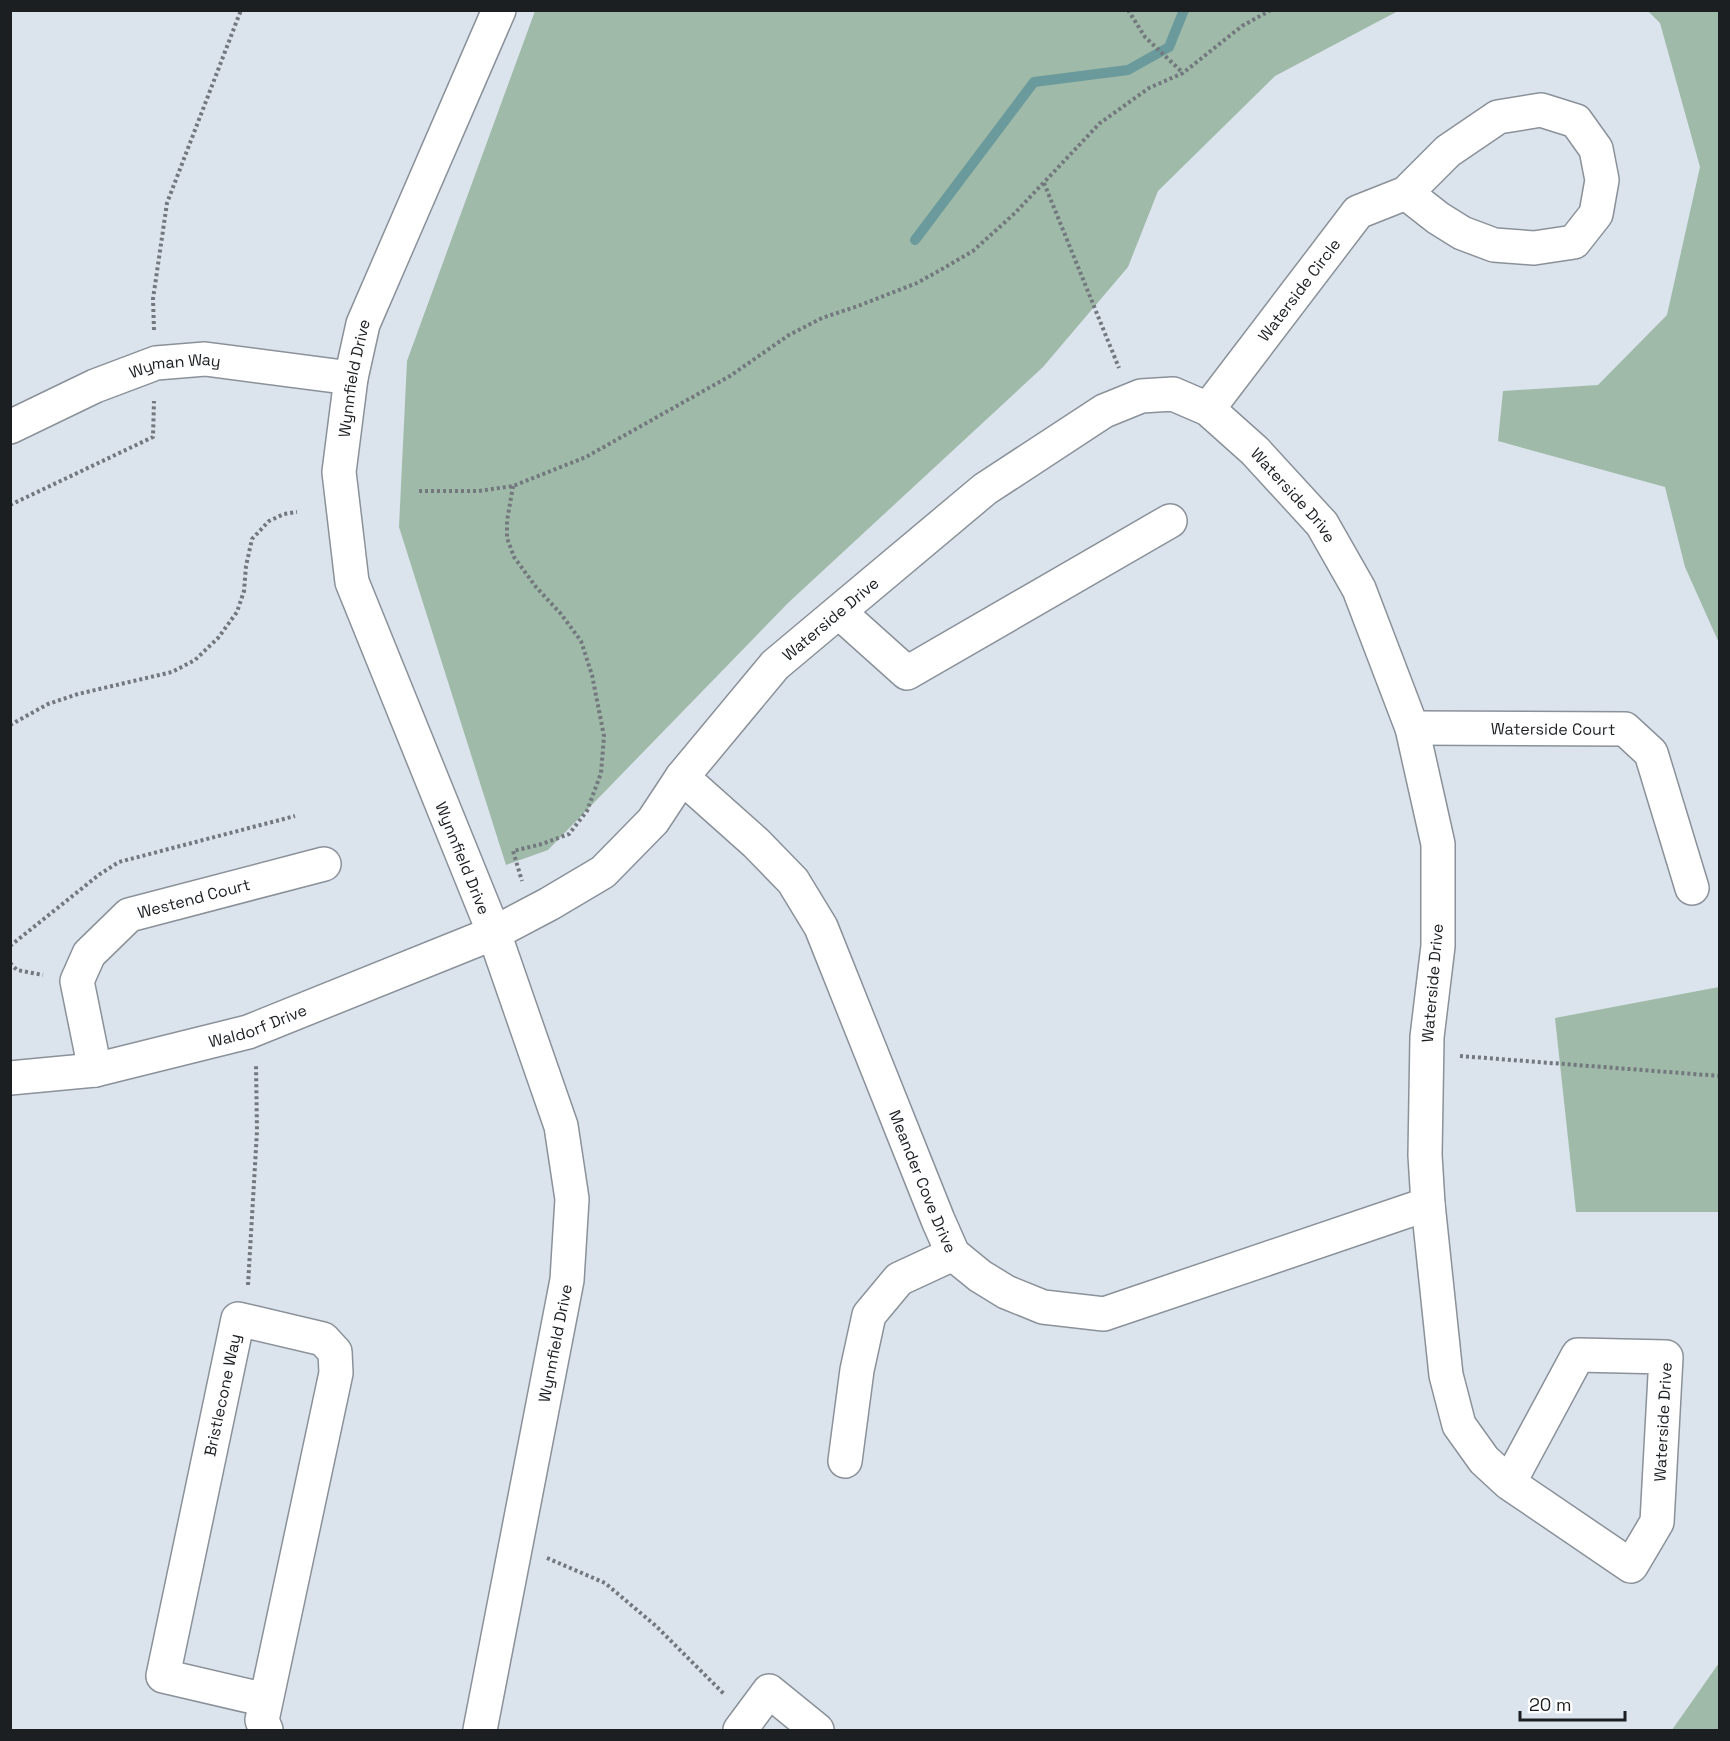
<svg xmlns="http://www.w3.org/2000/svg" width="1730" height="1741" font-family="'Space Grotesk',sans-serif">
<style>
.green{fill:#9fbaa8}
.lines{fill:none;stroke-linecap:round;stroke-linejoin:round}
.stream{stroke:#6a9a9c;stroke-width:10}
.minor-casing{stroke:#8a9199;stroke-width:36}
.path{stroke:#73787e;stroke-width:4;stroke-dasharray:3 3;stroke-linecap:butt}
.minor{stroke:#fff;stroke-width:33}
.labels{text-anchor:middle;stroke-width:4.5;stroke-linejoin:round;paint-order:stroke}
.street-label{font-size:16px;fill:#1c1f22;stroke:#fff}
</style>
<rect width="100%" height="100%" fill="#dbe3ec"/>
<!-- green -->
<g class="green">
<polygon points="535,11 535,10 1398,11 1275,76 1158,191 1128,267 1043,367 788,603 548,850 506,865 399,527 407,361"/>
<polygon points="1648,11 1719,11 1719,643 1685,567 1665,487 1498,441 1503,391 1598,385 1667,315 1700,167 1660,23"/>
<polygon points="1719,987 1719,1212 1576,1212 1555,1018"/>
<polygon points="1719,1663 1719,1730 1672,1730"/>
</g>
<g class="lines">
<!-- stream -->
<polyline class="stream" points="915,240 1034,82 1128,70 1169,47 1184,10"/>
<!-- minor casing -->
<g class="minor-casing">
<g id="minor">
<path id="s1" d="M1208 409 1358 212 1406 193 1448 151 1498 117 1541 110 1576 121 1596 149 1602 180 1596 214 1574 242 1534 248 1494 245 1462 233 1438 218 1406 193"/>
<path id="s2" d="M10 427 95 386 156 363 205 359 351 378"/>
<polyline points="839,612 907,673 1170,521"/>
<path id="s3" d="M1412 728 1625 729 1651 753 1692 888"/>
<path id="s4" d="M682 777 756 843 793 881 821 927 938 1220 953 1254 980 1276 1006 1292 1043 1307 1104 1314 1428 1204"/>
<path id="s5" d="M95 1070 77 981 89 954 129 915 324 864"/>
<path id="s6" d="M10 1078 95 1070 248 1032 494 933 549 904 603 872 653 821 682 777 775 665 985 489 1104 411 1141 396 1173 394 1208 409 1255 451 1322 524 1359 589 1412 728 1438 844V946L1427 1037 1425 1155 1428 1204 1446 1375 1459 1425 1484 1460 1509 1483 1631 1566 1657 1522 1666 1357 1578 1355 1509 1483"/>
<polyline points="845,1461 857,1370 869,1315 899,1279 953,1254"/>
<polyline points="266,1730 262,1720 336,1373 335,1352 323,1339 238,1319 163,1676 266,1700"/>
<path id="s7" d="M480 1730 567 1280 572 1199 561 1126 494 933 352 582 339 472 351 378 363 324 499 10"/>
<polyline points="740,1730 769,1691 817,1730"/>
</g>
</g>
<!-- path -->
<g class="path">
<polyline points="1128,10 1145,37 1183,73"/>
<polyline points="1044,183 1119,368"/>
<polyline points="154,330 153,299 167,203 241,10"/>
<polyline points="513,486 507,521 507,538 514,557 536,587 561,614 581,641 592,675 604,736 601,773 587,811 569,834 542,844 513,851 522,881"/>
<polyline points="419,491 479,491 513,486 586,457 730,376 789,335 822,318 858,306 917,283 944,268 973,251 1015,213 1100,123 1149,88 1183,73 1242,26 1271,10"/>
<polyline points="10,505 153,437 154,401"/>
<polyline points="10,725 48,704 78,694 172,672 195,660 218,638 237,612 244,591 246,566 252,539 269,521 284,514 297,512"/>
<polyline points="10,946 100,874 119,862 295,816"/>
<polyline points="10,963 17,970 43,975"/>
<polyline points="1460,1056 1720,1076"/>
<polyline points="248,1285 257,1131 256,1065"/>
<polyline points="547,1558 605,1583 656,1626 724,1694"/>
</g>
<!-- minor -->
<use href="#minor" class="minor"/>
</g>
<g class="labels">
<!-- street labels -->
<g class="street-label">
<text dy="6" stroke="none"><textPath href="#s1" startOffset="150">Waterside Circle</textPath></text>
<text dy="6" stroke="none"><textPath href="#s2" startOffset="178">Wyman Way</textPath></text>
<text dy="6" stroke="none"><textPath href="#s7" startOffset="1402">Wynnfield Drive</textPath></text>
<text dy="6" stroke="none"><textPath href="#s6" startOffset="1551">Waterside Drive</textPath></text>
<text dy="6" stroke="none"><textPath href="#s6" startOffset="975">Waterside Drive</textPath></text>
<text dy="6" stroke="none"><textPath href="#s3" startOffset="141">Waterside Court</textPath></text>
<text transform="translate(463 858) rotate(68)" y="6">Wynnfield Drive</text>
<text dy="6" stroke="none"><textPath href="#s5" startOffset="243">Westend Court</textPath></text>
<text transform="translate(1432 983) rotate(-85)" y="6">Waterside Drive</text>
<text dy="6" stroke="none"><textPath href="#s6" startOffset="254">Waldorf Drive</textPath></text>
<text dy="6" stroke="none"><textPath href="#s4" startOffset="480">Meander Cove Drive</textPath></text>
<text dy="6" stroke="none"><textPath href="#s7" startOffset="394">Wynnfield Drive</textPath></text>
<text transform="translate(222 1395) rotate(-78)" y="6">Bristlecone Way</text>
<text dy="6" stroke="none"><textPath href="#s6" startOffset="2894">Waterside Drive</textPath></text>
</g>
</g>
<!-- border -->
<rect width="1730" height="1741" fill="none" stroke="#1c1f22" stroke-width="24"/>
<!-- scale -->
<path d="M1520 1711v9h105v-9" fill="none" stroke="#1c1f22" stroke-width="3"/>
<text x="1529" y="1711" font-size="18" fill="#1c1f22" stroke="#ffffff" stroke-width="4.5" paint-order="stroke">20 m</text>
</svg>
